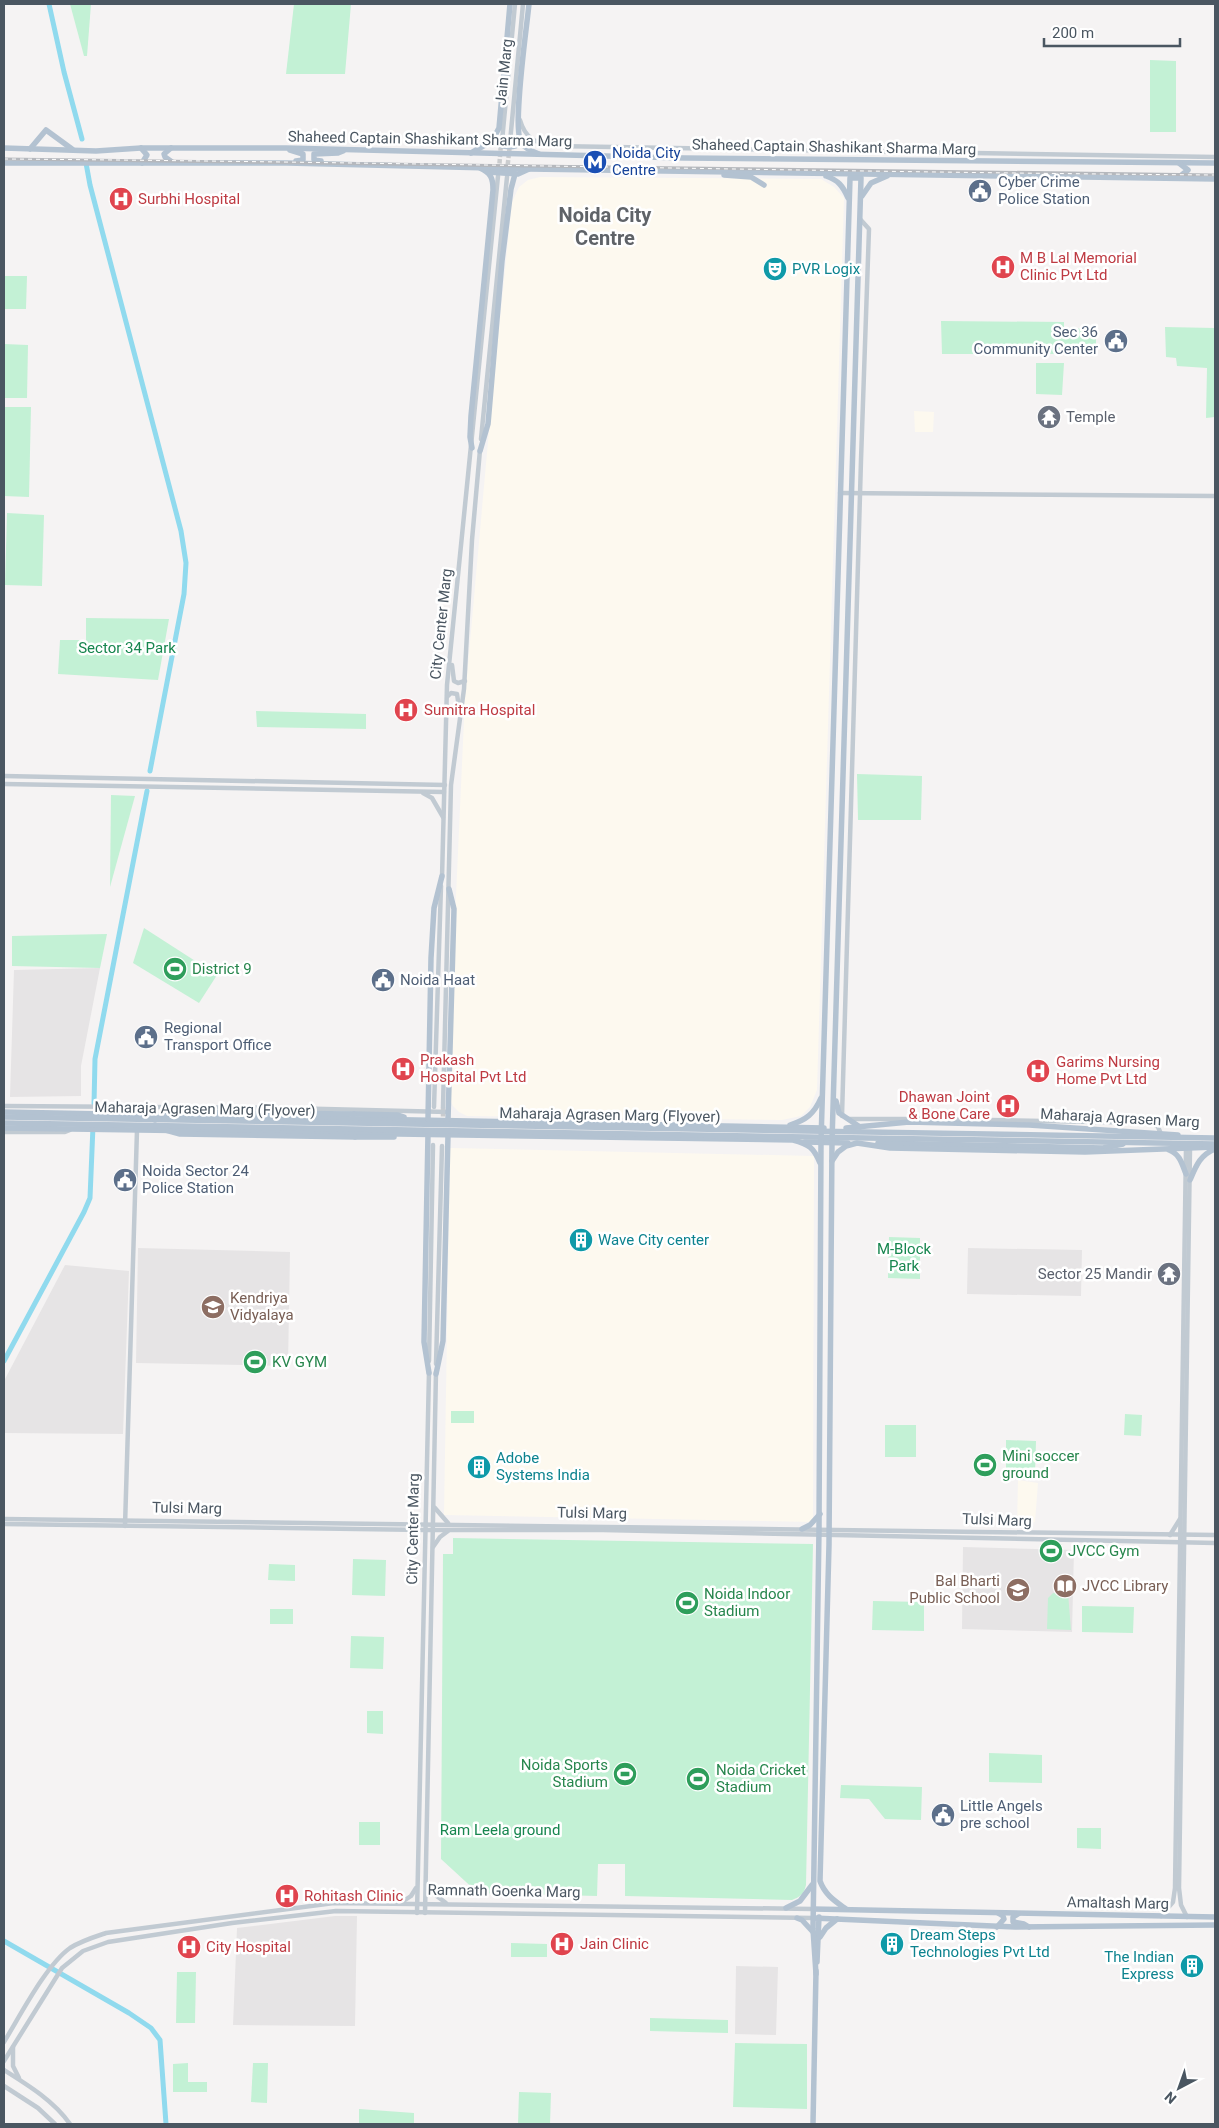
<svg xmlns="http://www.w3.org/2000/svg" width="1219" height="2128" font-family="Roboto,sans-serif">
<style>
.commercial{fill:#fdf9ef}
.education{fill:#e6e4e5}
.green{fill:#c3f1d5}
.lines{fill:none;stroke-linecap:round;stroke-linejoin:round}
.canal{stroke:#90daee;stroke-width:5}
.minor-tunnel{stroke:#caccce;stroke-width:4.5;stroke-dasharray:4.5 2;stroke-linecap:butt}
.minor{stroke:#c1cad2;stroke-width:4.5}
.major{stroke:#b3c2d1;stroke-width:5.5}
.rail-casing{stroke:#b5b8bd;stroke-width:3}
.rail{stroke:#fff;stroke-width:1;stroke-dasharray:4;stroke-linecap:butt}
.major-bridge{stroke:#b3c2d1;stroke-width:5.5}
.labels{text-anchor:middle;stroke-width:5;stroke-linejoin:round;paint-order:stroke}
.street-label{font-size:15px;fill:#4a5661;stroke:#fff}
.transit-label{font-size:15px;fill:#164399;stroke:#fff;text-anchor:start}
.service-label{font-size:15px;fill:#4e5e75;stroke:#fff;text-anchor:start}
.health-label{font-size:15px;fill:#be3a42;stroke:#fff;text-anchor:start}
.culture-label{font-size:15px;fill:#0d838f;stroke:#fff;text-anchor:start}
.worship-label{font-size:15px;fill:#5b616d;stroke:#fff;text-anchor:start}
.park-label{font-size:15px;fill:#17864f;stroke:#fff}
.leisure-label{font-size:15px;fill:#27864d;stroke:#fff;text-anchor:start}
.education-label{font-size:15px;fill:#785e54;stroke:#fff;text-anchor:start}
.district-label{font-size:20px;font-weight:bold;fill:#5f6368;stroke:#fff}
</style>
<rect width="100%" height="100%" fill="#f5f3f3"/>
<!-- commercial -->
<g class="commercial">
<polygon points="540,177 821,179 834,187 844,198 817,1090 810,1107 801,1116 782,1120 467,1116 459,1112 453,1106 447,1094 465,698 492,397 512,202 519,187 528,180"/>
<polygon points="914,411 934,412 933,432 915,432"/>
<polygon points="450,1148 814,1156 813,1522 444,1515"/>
<polygon points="1018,1480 1038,1483 1035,1522 1017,1527"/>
</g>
<!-- education -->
<g class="education">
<polygon points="100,968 81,1066 81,1096 10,1097 14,970"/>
<polygon points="138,1248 290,1252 288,1366 136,1363"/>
<polygon points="968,1248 1082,1250 1081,1296 967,1294"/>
<polygon points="65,1265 129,1271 123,1434 4,1433 4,1381"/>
<polygon points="963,1547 1074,1550 1072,1632 962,1629"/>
<polygon points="335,1916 357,1916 355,2026 233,2025 237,1928"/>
<polygon points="736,1966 778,1967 776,2035 735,2034"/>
</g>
<!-- green -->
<g class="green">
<polygon points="70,4 91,4 87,56 84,56"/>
<polygon points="294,4 351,4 345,74 286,74"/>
<polygon points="1150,60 1176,61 1176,132 1150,132"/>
<polygon points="4,276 27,276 26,309 4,309"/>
<polygon points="941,321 1064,322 1064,328 1096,329 1096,354 942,354"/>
<polygon points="1165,327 1215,328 1215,417 1206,418 1207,368 1177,366 1176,358 1166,357"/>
<polygon points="4,344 28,345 27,398 4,398"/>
<polygon points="1036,363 1064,363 1062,395 1036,394"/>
<polygon points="4,407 31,407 29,497 4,496"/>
<polygon points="7,513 44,515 42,586 5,585"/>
<polygon points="86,618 169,619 158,680 58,674 60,640 86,640"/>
<polygon points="256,711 366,714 366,729 257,727"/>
<polygon points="857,774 922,776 921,820 858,820"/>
<polygon points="111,795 135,796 110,887"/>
<polygon points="144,928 217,975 199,1003 133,963"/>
<polygon points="107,934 100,968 12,966 12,936"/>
<polygon points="889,1237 920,1238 920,1279 888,1278"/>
<rect x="451" y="1411" width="23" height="12"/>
<polygon points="1125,1414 1142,1415 1141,1436 1124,1435"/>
<rect x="885" y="1425" width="31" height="32"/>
<polygon points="1006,1440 1036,1441 1035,1474 1006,1473"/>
<path d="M453 1538 813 1544 806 1885C804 1894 800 1897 792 1900L625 1896V1864H598L597 1896 478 1893 441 1859 443 1554H453Z"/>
<polygon points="353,1559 386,1560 385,1596 352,1595"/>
<polygon points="269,1564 295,1565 295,1581 268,1580"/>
<polygon points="1053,1593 1068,1593 1071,1630 1047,1629 1048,1598"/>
<polygon points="873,1601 924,1602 924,1631 872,1630"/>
<polygon points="1082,1606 1134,1607 1133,1633 1082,1632"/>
<rect x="270" y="1609" width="23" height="15"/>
<polygon points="351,1636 384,1637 383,1669 350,1668"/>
<polygon points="367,1711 383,1711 383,1734 367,1733"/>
<polygon points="989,1753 1042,1755 1042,1783 989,1782"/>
<polygon points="841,1785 922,1787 921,1820 885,1819 869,1799 840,1798"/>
<rect x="359" y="1822" width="21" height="23"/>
<polygon points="1077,1828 1101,1828 1101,1849 1077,1848"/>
<polygon points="511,1943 547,1944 547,1957 511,1957"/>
<polygon points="177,1972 196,1972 195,2023 176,2023"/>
<polygon points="650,2018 728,2020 728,2033 650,2031"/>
<polygon points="735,2043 807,2044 807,2109 733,2107"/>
<polygon points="188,2063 188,2082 207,2082 207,2092 173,2092 173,2064"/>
<polygon points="253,2063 268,2063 267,2103 251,2102"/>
<polygon points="519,2092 551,2093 550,2124 518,2124"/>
<polygon points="359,2109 414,2113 414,2124 359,2124"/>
</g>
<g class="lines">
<!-- canal -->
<g class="canal">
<polyline points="49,4 64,72 82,139"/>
<polyline points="86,163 90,185 181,531 186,563 184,594 150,771"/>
<polyline points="94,1104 95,1059 147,791"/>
<polyline points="4,1361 84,1212 90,1198 93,1126"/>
<polyline points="4,1941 129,2013 151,2028 160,2040 166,2124"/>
</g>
<!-- minor-tunnel -->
<g class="minor-tunnel">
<polyline points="499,170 501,143"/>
<polyline points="507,171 510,144"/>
<polyline points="443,1123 443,1107"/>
</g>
<!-- minor -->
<g class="minor">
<path d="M520 120C525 138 536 144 554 146L1215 157"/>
<polyline points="502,141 515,4"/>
<polyline points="510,142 523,4"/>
<polyline points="481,439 507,177"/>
<polyline points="840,493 1215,496"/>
<polyline points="452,665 454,681 458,683 465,681"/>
<polyline points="448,696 451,693 457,694 460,714"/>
<polyline points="4,776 445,785"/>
<polyline points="4,784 444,792"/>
<polyline points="423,793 432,798 443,817"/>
<polyline points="442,878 447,685 498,176"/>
<polyline points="4,1106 284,1108 448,1112"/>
<polyline points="434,1107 441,886"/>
<polyline points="443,1107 451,785 464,689 472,540 480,450"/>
<polyline points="842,1116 861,460 869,229 860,219"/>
<polyline points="848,1119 935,1119 1152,1123 1158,1127 1161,1134"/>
<polyline points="4,1132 65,1132 70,1130"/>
<polyline points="429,1361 433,1145"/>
<polyline points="436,1364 442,1146"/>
<polyline points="435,1508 448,1523"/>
<polyline points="4,1519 1215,1535"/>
<polyline points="4,1524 425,1530 603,1530 1215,1543"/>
<polyline points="125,1526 137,1130"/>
<polyline points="1170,1535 1180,1519"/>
<polyline points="433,1547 440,1537 448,1531"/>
<polyline points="426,1885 430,1891 446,1903"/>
<polyline points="402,1902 411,1896 416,1888"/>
<polyline points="417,1913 429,1372"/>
<polyline points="425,1913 436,1372"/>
<polyline points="1161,1916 1173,1902 1175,1888 1186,1148"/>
<polyline points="1187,1917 1181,1905 1179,1888 1190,1148"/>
<path d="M4 2042C20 2016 46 1965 70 1948 81 1941 94 1937 106 1933L334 1903 813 1909"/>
<polyline points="13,2047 13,2066 19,2078"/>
<polyline points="4,2061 62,1968 83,1951 108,1942 232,1923 336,1911 813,1918"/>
<path d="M4 2070C28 2085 54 2101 70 2124"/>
<polyline points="4,2086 38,2108 55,2124"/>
</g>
<!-- major -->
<g class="major">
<path d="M529 4C527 26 512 127 521 142 525 149 532 151 539 154"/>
<path d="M492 141C500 147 513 149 521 143"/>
<polyline points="4,148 96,151 141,148 286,148 684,158 1215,163"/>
<polyline points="141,148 147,155 142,163"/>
<polyline points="171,148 164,154 165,157 172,162"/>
<polyline points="30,149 46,130 72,149"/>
<polyline points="290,150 303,154 303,160 296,161"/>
<polyline points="471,153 492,141 499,128 510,4"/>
<polyline points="321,161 314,160 314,154 338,153 343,151"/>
<polyline points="4,163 287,163 529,169 1215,179"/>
<polyline points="488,172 518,174 529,169"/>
<polyline points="724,175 751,177 764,185"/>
<path d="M826 176C838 180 843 186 848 198"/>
<polyline points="1178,178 1188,170 1179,163"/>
<polyline points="862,196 871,183 887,176"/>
<path d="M472 448 470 437 471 416 493 190C493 178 491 173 480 168"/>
<polyline points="480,451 488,424 502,261 511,189 515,174"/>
<polyline points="836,1101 839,1113 860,1127"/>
<polyline points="4,1112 824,1128"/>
<polyline points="354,1114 398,1115 404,1117"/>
<polyline points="428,1119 431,958 434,908 442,876"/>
<polyline points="448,1120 454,909 449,889"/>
<path d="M790 1125C806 1120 814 1114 821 1098"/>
<path d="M4 1128 793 1140C809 1144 814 1148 820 1163"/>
<polyline points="846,1128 909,1122 1029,1125 1178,1135"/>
<polyline points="428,1134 424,1342 429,1373"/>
<polyline points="355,1137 394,1137"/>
<polyline points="805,1142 848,1143"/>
<polyline points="878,1143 1103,1148 1123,1144"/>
<path d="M1169 1150C1180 1154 1182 1164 1186 1174"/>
<polyline points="832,1161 838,1152 846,1146 857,1143 890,1148 1085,1152 1215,1147"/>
<path d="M1190 1180C1196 1166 1200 1155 1215 1149"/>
<polyline points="436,1374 443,1341 448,1135"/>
<polyline points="802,1529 810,1525 820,1514"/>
<polyline points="786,1908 800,1901 812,1885"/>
<polyline points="813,1909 1215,1917"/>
<polyline points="1018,1914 1013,1917 1013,1922 1024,1924 1029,1927"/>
<polyline points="797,1918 802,1920 813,1932"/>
<polyline points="813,1918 1015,1927 1215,1925"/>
<polyline points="997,1927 1004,1919 1003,1916 998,1913"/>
<polyline points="820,1937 826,1928 837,1919"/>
<polyline points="817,1962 819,1917"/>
<path d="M816 1974 813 1929 819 1530 821 1141 850 178H861L832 1141 829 1545 820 1881C825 1895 835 1901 846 1909"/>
<polyline points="813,2124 816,1971"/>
</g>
<!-- rail casing -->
<g class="rail-casing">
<path id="rail" d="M4 159C408 162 811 172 1215 175"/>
</g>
<!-- rail -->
<use href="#rail" class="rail"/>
<!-- major-bridge -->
<g class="major-bridge">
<path d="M4 1117C408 1127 811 1128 1215 1138"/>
<polyline points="155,1120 171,1112 354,1114"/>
<polyline points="4,1123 1215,1144"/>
<polyline points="162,1129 180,1134 355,1137"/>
</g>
</g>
<!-- icons -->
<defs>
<g id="metro-disc" transform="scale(1.25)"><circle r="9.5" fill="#1a4fb4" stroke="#fff"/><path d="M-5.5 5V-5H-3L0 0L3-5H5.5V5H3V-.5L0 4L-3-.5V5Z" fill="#fff"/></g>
<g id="civic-disc" transform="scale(1.25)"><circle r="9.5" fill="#5c6f8a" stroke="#fff"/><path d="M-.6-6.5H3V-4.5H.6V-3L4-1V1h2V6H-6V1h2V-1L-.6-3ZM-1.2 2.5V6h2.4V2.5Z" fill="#fff"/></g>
<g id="hospital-disc" transform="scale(1.25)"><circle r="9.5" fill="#e0444e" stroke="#fff"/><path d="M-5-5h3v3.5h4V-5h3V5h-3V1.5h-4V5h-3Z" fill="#fff"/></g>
<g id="theatre-disc" transform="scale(1.25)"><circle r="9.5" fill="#0f9aa8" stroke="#fff"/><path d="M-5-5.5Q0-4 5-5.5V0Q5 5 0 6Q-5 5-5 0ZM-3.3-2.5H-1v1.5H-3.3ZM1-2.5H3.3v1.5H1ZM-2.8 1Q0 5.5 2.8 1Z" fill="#fff"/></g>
<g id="temple-disc" transform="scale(1.25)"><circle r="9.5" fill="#6b7280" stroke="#fff"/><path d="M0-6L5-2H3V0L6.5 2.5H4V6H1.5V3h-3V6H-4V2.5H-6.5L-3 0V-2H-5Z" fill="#fff"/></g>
<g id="stadium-disc" transform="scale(1.25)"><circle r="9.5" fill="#2e9e5b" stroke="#fff"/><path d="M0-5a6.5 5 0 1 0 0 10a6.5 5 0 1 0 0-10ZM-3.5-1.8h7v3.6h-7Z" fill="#fff"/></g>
<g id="building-disc" transform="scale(1.25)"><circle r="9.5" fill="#0f9aa8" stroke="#fff"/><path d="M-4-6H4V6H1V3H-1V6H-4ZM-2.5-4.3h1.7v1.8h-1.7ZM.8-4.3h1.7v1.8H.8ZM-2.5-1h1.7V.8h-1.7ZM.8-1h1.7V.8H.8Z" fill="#fff"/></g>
<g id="school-disc" transform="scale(1.25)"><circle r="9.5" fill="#8d6e63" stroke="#fff"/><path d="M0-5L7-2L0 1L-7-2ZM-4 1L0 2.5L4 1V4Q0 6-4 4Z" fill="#fff"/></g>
<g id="library-disc" transform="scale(1.25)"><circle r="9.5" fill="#8d6e63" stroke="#fff"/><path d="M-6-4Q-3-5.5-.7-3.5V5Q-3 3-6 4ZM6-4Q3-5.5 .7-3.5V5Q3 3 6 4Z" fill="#fff"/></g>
</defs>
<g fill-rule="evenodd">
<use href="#metro-disc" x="595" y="162"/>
<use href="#civic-disc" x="980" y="191"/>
<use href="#hospital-disc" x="121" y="199"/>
<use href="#hospital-disc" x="1003" y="267"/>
<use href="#theatre-disc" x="775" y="269"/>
<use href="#civic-disc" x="1116" y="341"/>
<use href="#temple-disc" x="1049" y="417"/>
<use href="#hospital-disc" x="406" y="710"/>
<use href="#stadium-disc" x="175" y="969"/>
<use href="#civic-disc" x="383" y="980"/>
<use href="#civic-disc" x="146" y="1037"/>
<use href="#hospital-disc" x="403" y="1069"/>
<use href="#hospital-disc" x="1038" y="1071"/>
<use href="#hospital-disc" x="1008" y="1106"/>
<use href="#civic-disc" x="125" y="1180"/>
<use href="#building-disc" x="581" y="1240"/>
<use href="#temple-disc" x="1169" y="1274"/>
<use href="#school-disc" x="213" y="1307"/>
<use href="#stadium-disc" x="255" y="1362"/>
<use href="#stadium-disc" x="985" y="1465"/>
<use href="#building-disc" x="479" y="1467"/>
<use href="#stadium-disc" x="1051" y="1551"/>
<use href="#library-disc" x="1065" y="1586"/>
<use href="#school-disc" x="1018" y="1590"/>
<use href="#stadium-disc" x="687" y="1603"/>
<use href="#stadium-disc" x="625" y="1774"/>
<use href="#stadium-disc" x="698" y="1779"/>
<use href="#civic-disc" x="943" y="1815"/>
<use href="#hospital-disc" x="287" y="1896"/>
<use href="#hospital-disc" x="562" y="1944"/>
<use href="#building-disc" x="892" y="1944"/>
<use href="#hospital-disc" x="189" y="1947"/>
<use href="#building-disc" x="1192" y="1966"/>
</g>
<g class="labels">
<!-- street labels -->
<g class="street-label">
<text transform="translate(504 72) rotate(-84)" y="5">Jain Marg</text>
<text transform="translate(430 139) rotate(1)" y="5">Shaheed Captain Shashikant Sharma Marg</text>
<text transform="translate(834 147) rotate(1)" y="5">Shaheed Captain Shashikant Sharma Marg</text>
<text transform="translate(441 624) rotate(-84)" y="5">City Center Marg</text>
<text transform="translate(205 1109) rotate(1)" y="5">Maharaja Agrasen Marg (Flyover)</text>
<text transform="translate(610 1115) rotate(1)" y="5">Maharaja Agrasen Marg (Flyover)</text>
<text transform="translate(1120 1118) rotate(3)" y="5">Maharaja Agrasen Marg</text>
<text transform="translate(187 1508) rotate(1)" y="5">Tulsi Marg</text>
<text transform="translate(592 1513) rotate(1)" y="5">Tulsi Marg</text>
<text transform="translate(997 1520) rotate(2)" y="5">Tulsi Marg</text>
<text transform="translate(413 1529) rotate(-89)" y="5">City Center Marg</text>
<text transform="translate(504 1891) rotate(1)" y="5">Ramnath Goenka Marg</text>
<text transform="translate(1118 1903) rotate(1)" y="5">Amaltash Marg</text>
</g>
<!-- transit labels -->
<g class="transit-label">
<text x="612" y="158">Noida City<tspan x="612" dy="17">Centre</tspan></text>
</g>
<!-- service labels -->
<g class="service-label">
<text x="998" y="187">Cyber Crime<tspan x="998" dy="17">Police Station</tspan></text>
<text x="1098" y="337" text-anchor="end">Sec 36<tspan x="1098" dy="17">Community Center</tspan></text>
<text x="400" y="985">Noida Haat</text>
<text x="164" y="1033">Regional<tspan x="164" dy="17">Transport Office</tspan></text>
<text x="142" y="1176">Noida Sector 24<tspan x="142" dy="17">Police Station</tspan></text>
<text x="960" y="1811">Little Angels<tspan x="960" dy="17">pre school</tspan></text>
</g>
<!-- health labels -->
<g class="health-label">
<text x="138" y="204">Surbhi Hospital</text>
<text x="1020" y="263">M B Lal Memorial<tspan x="1020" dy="17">Clinic Pvt Ltd</tspan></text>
<text x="424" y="715">Sumitra Hospital</text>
<text x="420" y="1065">Prakash<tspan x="420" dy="17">Hospital Pvt Ltd</tspan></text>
<text x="1056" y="1067">Garims Nursing<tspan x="1056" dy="17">Home Pvt Ltd</tspan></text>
<text x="990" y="1102" text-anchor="end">Dhawan Joint<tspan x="990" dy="17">&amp; Bone Care</tspan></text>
<text x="304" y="1901">Rohitash Clinic</text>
<text x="580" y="1949">Jain Clinic</text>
<text x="206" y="1952">City Hospital</text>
</g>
<!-- culture labels -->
<g class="culture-label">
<text x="792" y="274">PVR Logix</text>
<text x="598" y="1245">Wave City center</text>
<text x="496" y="1463">Adobe<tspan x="496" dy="17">Systems India</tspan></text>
<text x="910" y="1940">Dream Steps<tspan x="910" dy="17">Technologies Pvt Ltd</tspan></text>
<text x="1174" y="1962" text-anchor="end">The Indian<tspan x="1174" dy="17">Express</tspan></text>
</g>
<!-- worship labels -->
<g class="worship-label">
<text x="1066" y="422">Temple</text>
<text x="1152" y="1279" text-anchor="end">Sector 25 Mandir</text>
</g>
<!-- park labels -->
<g class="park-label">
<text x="127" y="653">Sector 34 Park</text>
<text x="904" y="1254">M-Block<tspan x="904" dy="17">Park</tspan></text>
<text x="500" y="1835">Ram Leela ground</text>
</g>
<!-- leisure labels -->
<g class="leisure-label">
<text x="192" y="974">District 9</text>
<text x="272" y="1367">KV GYM</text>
<text x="1002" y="1461">Mini soccer<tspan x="1002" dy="17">ground</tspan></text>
<text x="1068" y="1556">JVCC Gym</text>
<text x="704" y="1599">Noida Indoor<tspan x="704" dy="17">Stadium</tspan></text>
<text x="608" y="1770" text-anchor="end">Noida Sports<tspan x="608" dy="17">Stadium</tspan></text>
<text x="716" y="1775">Noida Cricket<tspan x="716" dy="17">Stadium</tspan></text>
</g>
<!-- education labels -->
<g class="education-label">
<text x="230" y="1303">Kendriya<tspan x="230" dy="17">Vidyalaya</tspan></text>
<text x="1000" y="1586" text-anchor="end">Bal Bharti<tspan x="1000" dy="17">Public School</tspan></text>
<text x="1082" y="1591">JVCC Library</text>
</g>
<!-- district labels -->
<g class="district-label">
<text x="605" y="222">Noida City<tspan x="605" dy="23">Centre</tspan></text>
</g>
</g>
<!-- border -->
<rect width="1219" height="2128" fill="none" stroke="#4a5661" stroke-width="10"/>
<!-- north arrow -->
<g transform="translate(1179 2088) rotate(221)" stroke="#ffffff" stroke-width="4" paint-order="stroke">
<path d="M0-4L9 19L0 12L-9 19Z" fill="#4a5661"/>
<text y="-8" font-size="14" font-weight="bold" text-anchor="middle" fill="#4a5661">N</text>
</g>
<!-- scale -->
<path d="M1044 38v8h136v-8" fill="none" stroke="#4a5661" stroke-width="2.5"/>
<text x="1052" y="38" font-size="15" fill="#4a5661" stroke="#ffffff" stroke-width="4" paint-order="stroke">200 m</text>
</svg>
